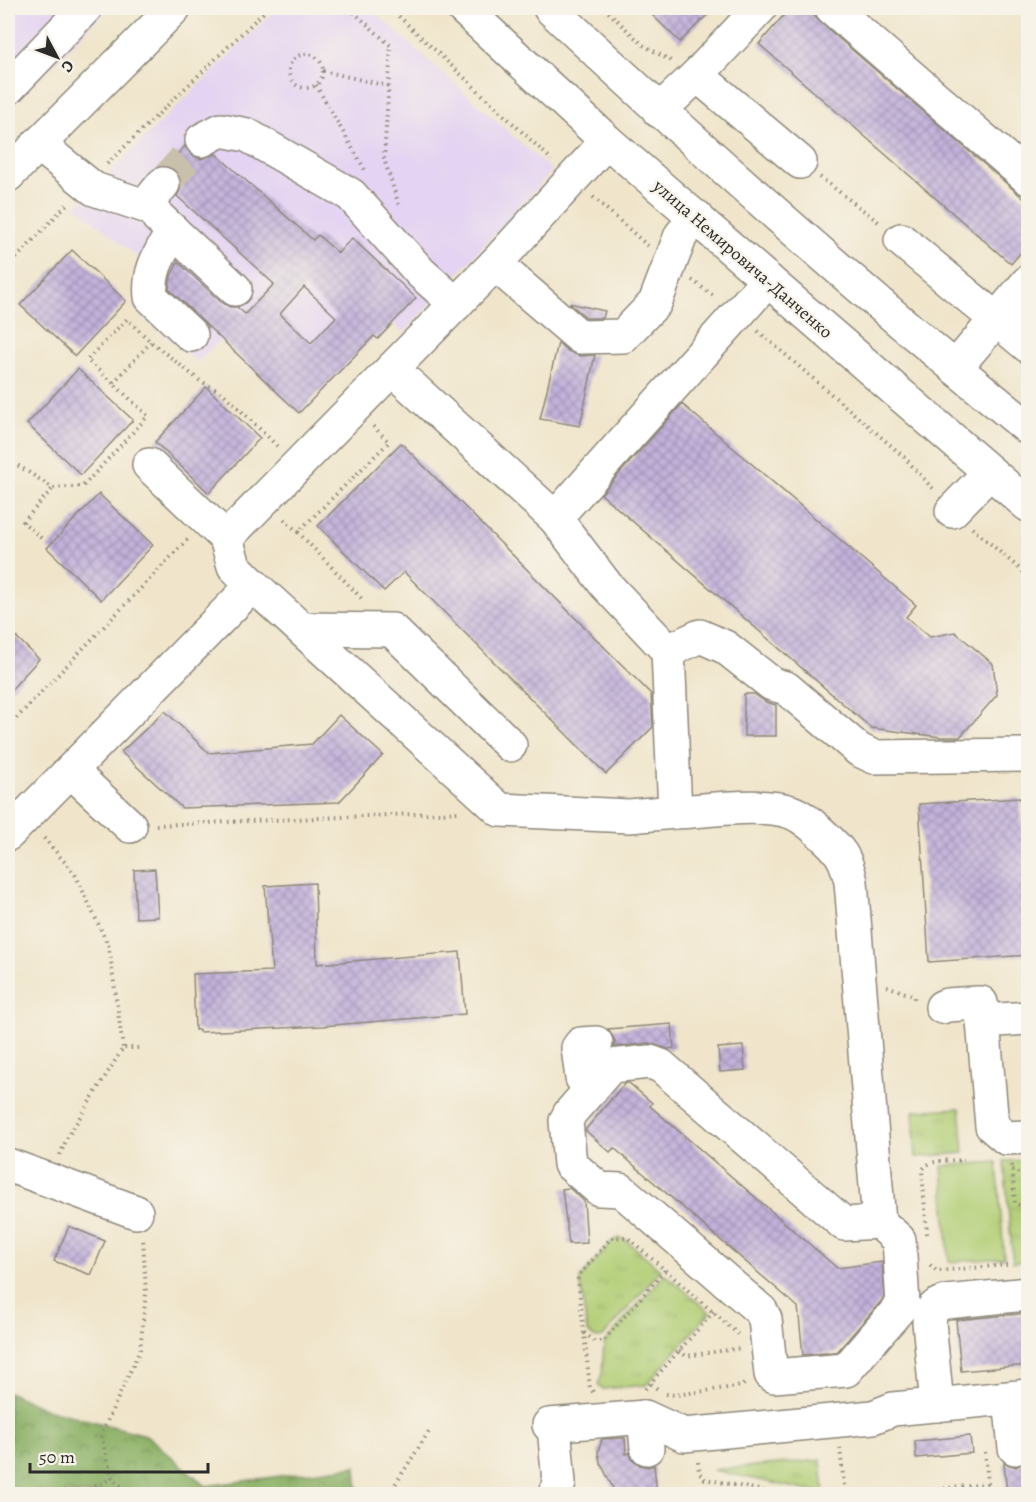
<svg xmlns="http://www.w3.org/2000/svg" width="1036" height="1502" font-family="Alegreya,serif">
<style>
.built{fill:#e4d3f2}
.green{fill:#b1ce75;stroke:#6e7c50;stroke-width:1.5}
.forest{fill:url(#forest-crowns);stroke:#5c6e48;stroke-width:1.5}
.park{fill:url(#park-tufts);stroke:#6e7c50;stroke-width:1.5}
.building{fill:url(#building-cross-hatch);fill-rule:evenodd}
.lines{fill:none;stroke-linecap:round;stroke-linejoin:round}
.minor-tunnel{stroke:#c9c0ab;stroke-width:33;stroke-dasharray:33 16;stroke-linecap:butt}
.minor-casing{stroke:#8e887b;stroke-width:36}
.major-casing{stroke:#8e887b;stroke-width:36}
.path{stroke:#8e887b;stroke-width:4;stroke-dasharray:1.5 4.5;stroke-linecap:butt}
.minor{stroke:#fff;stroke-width:33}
.major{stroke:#fff;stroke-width:33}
.labels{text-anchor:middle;stroke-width:4.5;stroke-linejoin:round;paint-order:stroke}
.street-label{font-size:18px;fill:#2b2b2b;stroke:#f7f3e8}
</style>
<defs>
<pattern id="forest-crowns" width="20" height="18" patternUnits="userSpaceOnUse" patternTransform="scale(1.5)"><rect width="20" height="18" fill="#8cb166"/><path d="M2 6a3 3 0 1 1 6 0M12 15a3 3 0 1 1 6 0" fill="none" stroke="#739054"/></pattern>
<pattern id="park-tufts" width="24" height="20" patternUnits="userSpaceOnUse" patternTransform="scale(1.5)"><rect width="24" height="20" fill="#b1ce75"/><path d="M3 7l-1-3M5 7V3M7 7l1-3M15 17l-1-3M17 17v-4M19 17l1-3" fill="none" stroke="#98b165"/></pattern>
<pattern id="building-cross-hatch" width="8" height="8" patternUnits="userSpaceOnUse" patternTransform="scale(1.5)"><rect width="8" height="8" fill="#c3b2db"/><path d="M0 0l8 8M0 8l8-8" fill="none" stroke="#9f91b2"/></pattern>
</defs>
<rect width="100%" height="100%" fill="#f7f3e8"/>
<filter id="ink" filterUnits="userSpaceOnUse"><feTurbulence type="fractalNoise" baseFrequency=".0167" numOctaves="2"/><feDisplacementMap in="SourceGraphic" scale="12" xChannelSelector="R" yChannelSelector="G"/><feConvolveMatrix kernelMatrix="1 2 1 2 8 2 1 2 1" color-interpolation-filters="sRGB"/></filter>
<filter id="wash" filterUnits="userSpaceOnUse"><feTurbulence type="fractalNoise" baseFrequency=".008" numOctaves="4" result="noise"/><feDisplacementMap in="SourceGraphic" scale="24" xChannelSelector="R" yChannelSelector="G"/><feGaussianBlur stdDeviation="1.35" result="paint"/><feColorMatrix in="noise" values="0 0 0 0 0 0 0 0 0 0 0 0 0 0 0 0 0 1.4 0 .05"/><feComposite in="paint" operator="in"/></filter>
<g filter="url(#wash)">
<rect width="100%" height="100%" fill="#f0e5cb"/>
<!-- built -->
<g class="built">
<polygon points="8,8 108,8 8,110"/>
<polygon points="277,8 370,8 552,171 404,333 393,323 378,339 359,321 362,348 299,413 222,339 197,362 134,309 141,260 76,206"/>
</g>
<!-- green -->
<polygon class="green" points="997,1162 1004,1258 949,1262 942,1166"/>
<!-- forest -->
<polygon class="forest" points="8,1392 45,1409 146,1435 206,1486 356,1466 358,1494 8,1494"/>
<!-- park -->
<g class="park">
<polygon points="960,1108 964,1153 916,1157 913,1111"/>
<polygon points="1028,1160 1028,1261 1013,1262 1004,1161"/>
<path d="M619 1238 626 1240 661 1270 603 1337C596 1339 591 1337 587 1331L580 1279 612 1241Z"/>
<polygon points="665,1274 710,1312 646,1385 603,1389 598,1384 602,1374 604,1343"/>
<polygon points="821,1460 824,1494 713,1470"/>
</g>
<g id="blocks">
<!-- building -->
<g class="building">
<polygon points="645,8 714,8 680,42"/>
<polygon points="790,8 806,8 820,22 1029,203 1029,243 1011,264 759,44"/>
<path d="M185 146 192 155 201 159 216 154 313 240 318 235 338 253 352 238 416 298 378 339 374 336 299 413 169 289 171 276 178 262 222 303 230 307H237L245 314 274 284 177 196 181 188V178L175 170 167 166ZM304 287 336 317 311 343 280 314Z"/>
<polygon points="72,250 126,301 75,356 20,305"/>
<polygon points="569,303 605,311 603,318 587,318"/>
<polygon points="558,343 568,351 580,356 595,355 580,426 540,419"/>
<polygon points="78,369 133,420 81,475 27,424"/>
<polygon points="206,387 260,438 209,493 155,442"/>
<polygon points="682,404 916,605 906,617 930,637 955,632 993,664 997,695 960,737 941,737 871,728 601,494"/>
<polygon points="401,443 651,694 653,727 606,774 404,572 384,591 318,526"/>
<polygon points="99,494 153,545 101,600 47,548"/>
<polygon points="8,629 39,659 8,693"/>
<polygon points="744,694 754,694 766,702 776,705 776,736 744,736"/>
<polygon points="165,711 209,753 312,744 339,715 383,755 339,802 182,808 121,752"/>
<polygon points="1020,798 1029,921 1029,955 929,962 919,804"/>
<polygon points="155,869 158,917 136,918 134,870"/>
<polygon points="315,883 317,964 460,952 465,1014 322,1026 199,1032 199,1030 195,1030 193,974 272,971 265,886"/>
<polygon points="672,1024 674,1048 668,1049 649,1043 614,1047 615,1041 608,1029"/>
<polygon points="743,1046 745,1070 720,1072 718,1048"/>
<polygon points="625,1083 629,1083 652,1103 650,1106 837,1268 882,1262 884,1298 837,1352 803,1355 798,1307 614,1148 610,1152 586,1131 586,1129"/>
<polygon points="569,1188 584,1201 587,1243 569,1244 562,1189"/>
<polygon points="69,1226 105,1241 91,1275 54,1261"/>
<polygon points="1029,1313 1029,1365 961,1371 956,1320"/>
<polygon points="970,1436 972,1453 916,1458 915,1441"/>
<polygon points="625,1438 626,1454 630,1453 632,1459 640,1465 648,1467 654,1465 657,1494 616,1494 600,1462 598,1452 602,1439"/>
<polygon points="1028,1460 1029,1494 1007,1494 1004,1463 1016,1467"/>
</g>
</g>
</g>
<g filter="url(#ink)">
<use href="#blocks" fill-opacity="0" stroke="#8e887b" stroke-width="1.5"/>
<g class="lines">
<!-- minor-tunnel -->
<polyline class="minor-tunnel" points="163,184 202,140"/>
<!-- minor casing -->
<g class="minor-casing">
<g id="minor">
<polyline points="832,8 1028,178"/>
<polyline points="697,75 800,162"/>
<polyline points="8,88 85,8"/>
<polyline points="659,111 697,75 760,8"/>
<polyline points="202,140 221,130 247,135 351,195 421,273 456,304"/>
<polyline points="38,144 94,189 145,206 163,184"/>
<polyline points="8,175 174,8"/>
<polyline points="158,217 235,289"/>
<path d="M173 231C160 254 148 270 151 297L191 335"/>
<polyline points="901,240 1028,346"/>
<polyline points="495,264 580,337 623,336 655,303 681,235 697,217"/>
<polyline points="955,368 1028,282"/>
<polyline points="392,369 555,518 768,280"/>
<polyline points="149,465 226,538 234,566 253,585 500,810 629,816 675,812 668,651 606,585 555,518"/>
<polyline points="952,511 990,472"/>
<polyline points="226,538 495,264 607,141"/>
<polyline points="302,629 392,630 510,745"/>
<polyline points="668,651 700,636 725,647 772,684 786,688 859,750 874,757 1028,755"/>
<polyline points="71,771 130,826"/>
<path d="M675 812C707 811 761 802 791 812 802 816 812 825 821 833 840 850 846 857 851 882L879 1222"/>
<polyline points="8,834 253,585"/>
<polyline points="942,1007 947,1005 977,1003 981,1003 983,1021 1028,1018"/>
<polyline points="983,1021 992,1126 1006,1138 1028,1137"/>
<polygon points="650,1062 661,1066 844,1224 879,1222 899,1240 903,1304 846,1370 774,1376 771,1374 765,1319 761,1311 621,1190 599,1189 570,1164 566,1121 570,1113 611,1066"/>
<polyline points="592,1088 582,1078 578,1048 581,1044 596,1043"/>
<polyline points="8,1165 136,1212"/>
<polyline points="1010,1398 1015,1448"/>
<path d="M937 1405 929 1322C931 1309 934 1305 946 1302L1028 1294"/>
<polyline points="644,1417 647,1448"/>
<polyline points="549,1425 645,1417 684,1435 873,1417 893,1409 1028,1396"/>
<polyline points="554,1426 559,1483 555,1494"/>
</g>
</g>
<!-- major casing -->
<g class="major-casing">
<g id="major">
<polyline points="463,8 607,141 1028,505"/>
<path d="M550 8C704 153 864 294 1028 428"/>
</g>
</g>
<!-- path -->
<g class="path">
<polyline points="349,8 391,46 384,159 399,205"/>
<polyline points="390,8 552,160"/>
<polyline points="604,8 643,45 671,61"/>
<circle cx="306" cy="71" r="17"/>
<polyline points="323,71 388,86"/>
<polyline points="316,85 365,170"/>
<polyline points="107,164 268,8"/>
<polyline points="820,177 881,224"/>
<polyline points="593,197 648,246"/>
<polyline points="8,267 68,203"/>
<polyline points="692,280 715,297"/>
<polyline points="758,331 903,456 935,491"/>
<polyline points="113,383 87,360 127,319 151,342 199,380 224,394 277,446"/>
<polyline points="8,459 53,488 83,486 148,416 113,383 151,342"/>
<polyline points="284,519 298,532 389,442 373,426"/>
<polyline points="972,528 1028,576"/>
<polyline points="298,532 364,601"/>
<polyline points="41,538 23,522 53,488"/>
<polyline points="8,727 188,539"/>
<polyline points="156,825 460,812"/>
<polyline points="44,838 75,874 109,947 123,1048"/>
<polyline points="887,986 914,996 914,999"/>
<polyline points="60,1155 67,1138 123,1048 141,1048"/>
<polyline points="1012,1165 1015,1204 1028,1207"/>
<polyline points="1012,1169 1028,1179"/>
<path d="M927 1234 922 1171C928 1158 951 1161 964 1160"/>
<polyline points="930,1265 937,1271 1007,1265"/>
<polyline points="584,1333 596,1342 605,1339 665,1270"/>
<polyline points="679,1351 686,1356 742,1348"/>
<polyline points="651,1384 660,1391"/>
<polyline points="645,1389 716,1309"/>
<polyline points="593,1392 590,1388 578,1279 581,1273 611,1238 627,1237 738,1334"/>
<polyline points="666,1394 675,1395 742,1386 746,1382"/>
<polyline points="840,1448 845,1494"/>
<polyline points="985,1452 989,1494"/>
<polyline points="698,1462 699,1472 705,1479 779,1494"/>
<polyline points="79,1494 112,1478"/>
<polyline points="130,1494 112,1478 101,1435 140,1350 146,1293 143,1238"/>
<polyline points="389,1494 430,1430"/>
<polyline points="890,1494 988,1484"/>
</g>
<!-- minor -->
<use href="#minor" class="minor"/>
<!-- major -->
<use href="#major" class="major"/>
</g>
</g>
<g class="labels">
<!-- street labels -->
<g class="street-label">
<text transform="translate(743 259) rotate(41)" y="6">улица Немировича-Данченко</text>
</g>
</g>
<!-- margin -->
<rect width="1036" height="1502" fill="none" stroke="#f7f3e8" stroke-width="30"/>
<!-- north arrow -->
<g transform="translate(57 57) rotate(131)" stroke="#f7f3e8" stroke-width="4.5" paint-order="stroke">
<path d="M0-4.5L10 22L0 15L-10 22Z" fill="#2b2b2b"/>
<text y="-9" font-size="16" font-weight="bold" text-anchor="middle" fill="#2b2b2b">С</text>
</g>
<!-- scale -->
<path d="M30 1463v9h178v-9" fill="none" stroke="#2b2b2b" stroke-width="3"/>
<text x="39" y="1463" font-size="18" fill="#2b2b2b" stroke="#f7f3e8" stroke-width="4.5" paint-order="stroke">50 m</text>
</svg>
